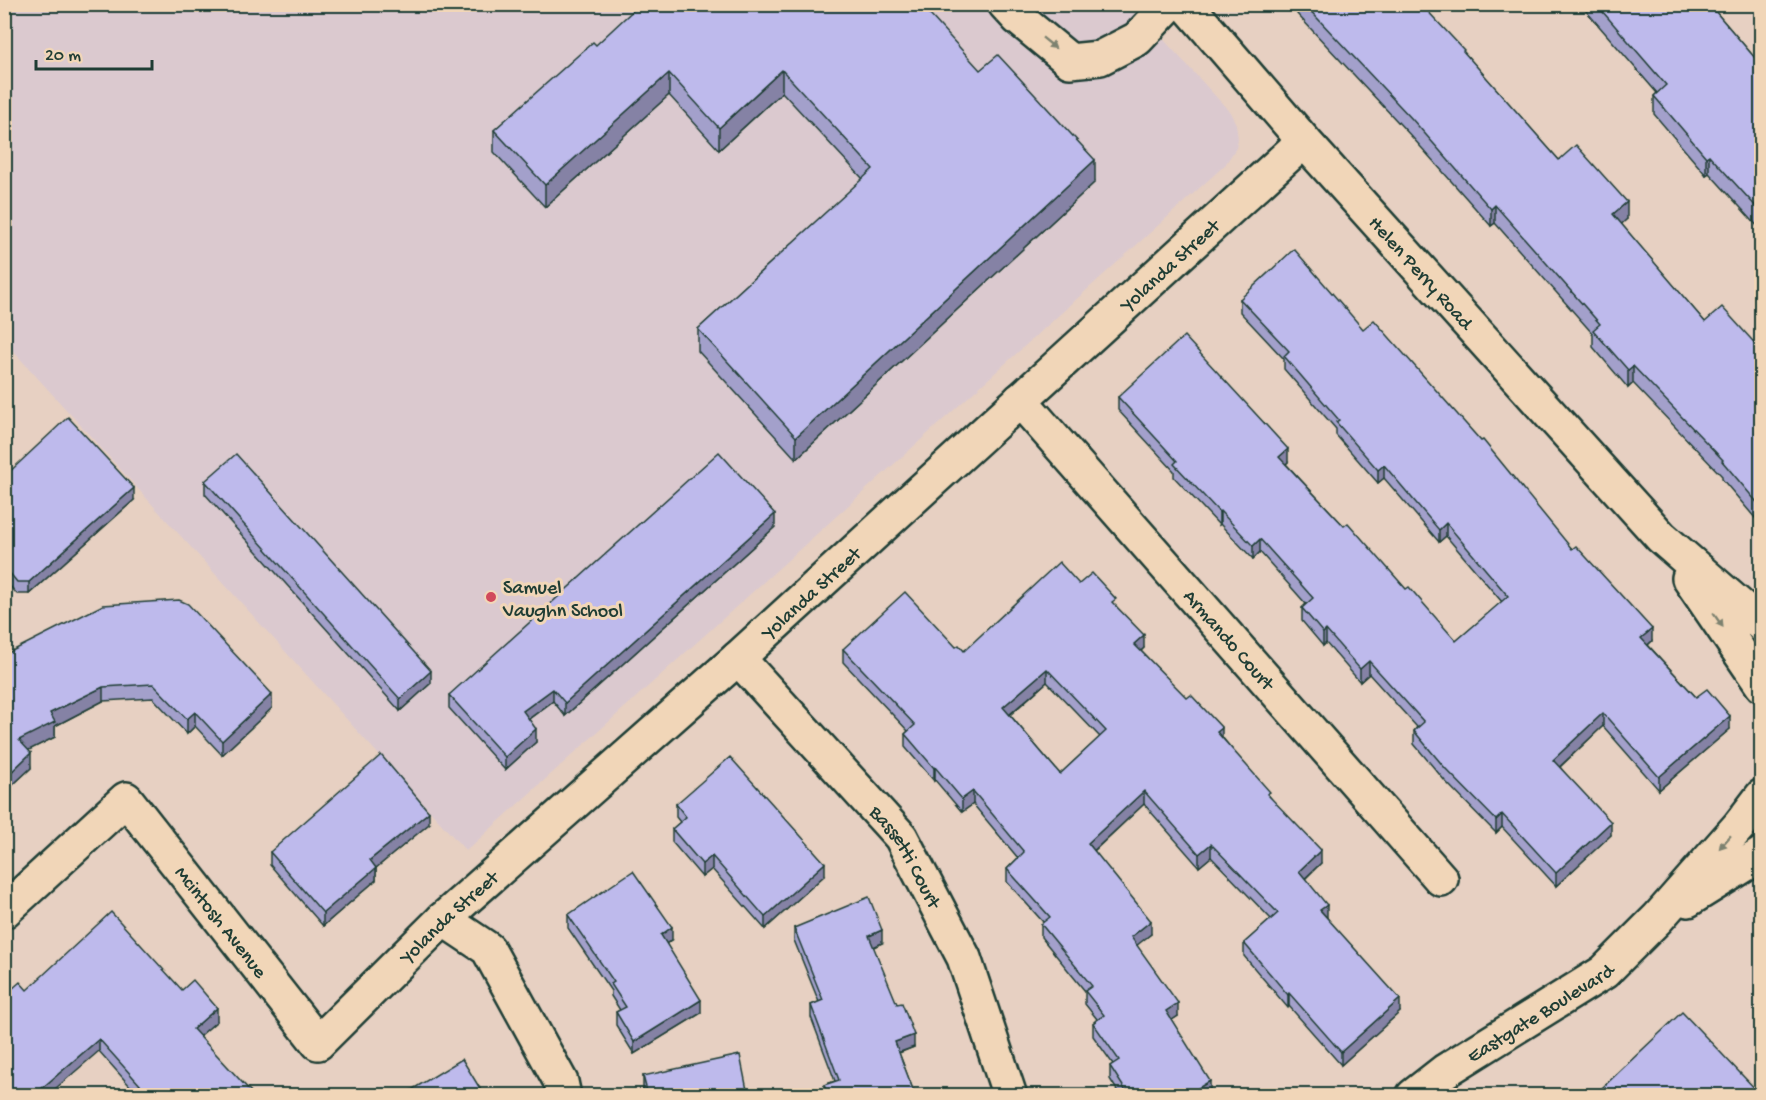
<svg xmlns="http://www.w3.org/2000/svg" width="1766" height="1100" font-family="'Gochi Hand',sans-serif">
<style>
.built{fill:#dbc9cf}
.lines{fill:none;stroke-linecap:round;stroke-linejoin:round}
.minor-casing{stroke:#1f3d34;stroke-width:38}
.minor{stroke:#f1d6b8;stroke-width:33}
.wall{fill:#a3a0cb;stroke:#1f3d34;stroke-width:1.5;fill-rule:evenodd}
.shaded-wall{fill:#8582a5;stroke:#1f3d34;stroke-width:1.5}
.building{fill:#bebaec;stroke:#1f3d34;stroke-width:1.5;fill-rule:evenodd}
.oneway{fill:#7d826f}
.poi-dot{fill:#d1495b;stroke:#f1d6b8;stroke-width:2}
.labels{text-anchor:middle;stroke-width:6;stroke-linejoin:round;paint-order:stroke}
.street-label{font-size:20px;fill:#1f3d34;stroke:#f1d6b8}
.poi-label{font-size:20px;fill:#1f3d34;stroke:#f1d6b8;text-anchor:start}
</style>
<rect width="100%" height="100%" fill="#e7d0c2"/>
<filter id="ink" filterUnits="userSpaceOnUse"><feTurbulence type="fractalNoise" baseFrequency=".0167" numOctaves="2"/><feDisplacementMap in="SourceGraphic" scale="12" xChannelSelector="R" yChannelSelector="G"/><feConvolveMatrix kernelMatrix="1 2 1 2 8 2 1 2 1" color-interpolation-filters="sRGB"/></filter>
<g filter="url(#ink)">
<!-- built -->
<polygon class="built" points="5,5 1132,5 1230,112 1236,124 1238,139 1236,148 1225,165 466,851 5,342"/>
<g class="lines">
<!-- minor casing -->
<g class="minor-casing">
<g id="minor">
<polyline points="1005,4 1018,18 1070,61 1100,58 1137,39 1170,4"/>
<path id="s1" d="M1186 4 1304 141 1661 537 1762 625"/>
<path id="s2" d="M1020 400 1441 879"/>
<polyline points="1689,578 1762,685"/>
<path id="s3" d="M738 658 901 837 964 958 1010 1096"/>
<polyline points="1688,900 1762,854"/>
<path id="s4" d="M4 911 126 799 318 1043 443 919 738 658 1304 141"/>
<polyline points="443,919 488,949 561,1082 564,1096"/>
<path id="s5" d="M1413 1096 1445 1071 1604 972 1658 918 1739 826 1762 796"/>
</g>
</g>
<!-- minor -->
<use href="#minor" class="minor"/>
</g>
<!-- wall -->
<g class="wall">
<polygon points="1297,4 1421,4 1559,160 1627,219 1621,224 1705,322 1761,350 1761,525 1722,479 1722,476 1633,383 1628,388 1593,347 1593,334 1495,223 1491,226 1412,137 1297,14"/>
<polygon points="1580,4 1709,4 1761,65 1761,230 1709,173 1706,175 1654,114 1654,96 1657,93"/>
<polygon points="596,45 980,70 1095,182 796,459 698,351 698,329 863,179 782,92 719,150 669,95 545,207 494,152 494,130"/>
<polygon points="1240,299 1363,329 1572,549 1652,641 1648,645 1696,697 1730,729 1659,790 1603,726 1560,767 1611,835 1556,886 1502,827 1496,833 1445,781 1414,744 1414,731 1417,727 1369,674 1360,682 1326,643 1323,646 1302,621 1302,608 1306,604 1260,552 1253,559 1220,524 1219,525 1174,477 1174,471 1118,410 1118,397 1288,462 1286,464 1344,526 1456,641 1502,602 1446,536 1439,542 1384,478 1378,483 1336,435 1336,429 1284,369 1284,359 1240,312"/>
<polygon points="4,477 134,500 29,594 17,594 9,585 4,588"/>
<polygon points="205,481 431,683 400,711 205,494"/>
<polygon points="775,527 565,716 553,701 529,719 536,742 505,770 449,708 449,695"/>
<path d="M1079 584 1116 606 1144 648 1141 651 1222 737 1270 797 1321 863 1305 879 1327 918 1400 1012 1341 1065 1289 1006 1288 1008 1244 956V943L1271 919 1211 857 1199 867 1144 804 1094 851 1151 934 1136 945 1178 1016 1171 1020 1210 1094 1120 1095 1110 1079V1066L1113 1064 1093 1036V1023L1097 1019 1085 1004V991L1041 937V924L1044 923 1007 882V869L1018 858 973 804 962 812 935 780 934 781 905 747V734L908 731 843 662V649L956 647 964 651ZM1047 682 1100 737 1060 774 1010 715Z"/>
<polygon points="103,605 272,708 222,755 195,726 187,734 153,698 103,701 55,726 55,737 28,750 31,768 4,793"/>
<polygon points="676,804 825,875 765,929 712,869 702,877 672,842 672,829 680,822 676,817"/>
<polygon points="429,824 376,868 376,880 323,926 270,865 270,852"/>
<polygon points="568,915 672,940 666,943 701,1013 634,1054 616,1025 616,1012 620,1010 611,996 611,991 568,928"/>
<polygon points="794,928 882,943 873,947 914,1047 899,1053 915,1095 824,1095 824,1085 835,1081 811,1017 811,1005 819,1002 794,940"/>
<polygon points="27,990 182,990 217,1021 199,1036 251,1095 138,1095 99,1051"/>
<polygon points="643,1076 748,1095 645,1095 643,1089"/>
<polygon points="1601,1089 1761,1095 1601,1095"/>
</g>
<!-- shaded-wall -->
<g class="shaded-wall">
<polygon points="782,70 782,92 719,150 719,128"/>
<polygon points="669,73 669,95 545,207 545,185"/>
<polygon points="1709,155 1709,173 1706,175 1706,157"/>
<polygon points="1095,160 1095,182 796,459 796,437"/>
<polygon points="1627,202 1627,219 1613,232 1613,214"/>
<polygon points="1495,205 1495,223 1491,226 1491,209"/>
<polygon points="1633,366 1633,383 1628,388 1628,370"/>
<polygon points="1288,449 1288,462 1279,470 1279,457"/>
<polygon points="1384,465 1384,478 1378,483 1378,470"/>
<polygon points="134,488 134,500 29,594 29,582"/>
<polygon points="1220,511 1220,524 1219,525 1219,512"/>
<polygon points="775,514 775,527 565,716 565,703"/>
<polygon points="1446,523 1446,536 1439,542 1439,530"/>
<polygon points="1260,539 1260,552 1253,559 1253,546"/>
<polygon points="9,572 9,585 4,588 4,576"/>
<polygon points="1652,629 1652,641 1641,651 1641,638"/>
<polygon points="1326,630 1326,643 1323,646 1323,633"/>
<polygon points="1144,635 1144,648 1134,657 1134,644"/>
<polygon points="1369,661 1369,674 1360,682 1360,669"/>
<polygon points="1047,669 1047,682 1003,720 1003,707"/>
<polygon points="431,671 431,683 400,711 400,699"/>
<polygon points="103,687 103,701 55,726 55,737 19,755 19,740 50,713"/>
<polygon points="553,689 553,701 523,723 523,711"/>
<polygon points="272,694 272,708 222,755 222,741"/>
<polygon points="195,712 195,726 187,734 187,719"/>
<polygon points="1603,713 1603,726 1553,773 1553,760"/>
<polygon points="1730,716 1730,729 1659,790 1659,777"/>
<polygon points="1222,728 1222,741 1217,732"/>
<polygon points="536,729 536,742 505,770 505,757"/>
<polygon points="31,753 31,768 4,793 4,779"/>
<polygon points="935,767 935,780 934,781 934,768"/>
<polygon points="973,791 973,804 962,812 962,799"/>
<polygon points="1144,791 1144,804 1088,856 1088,843"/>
<polygon points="429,812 429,824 370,873 370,860"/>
<polygon points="1502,814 1502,827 1496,833 1496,820"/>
<polygon points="1611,822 1611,835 1556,886 1556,873"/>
<polygon points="1211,844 1211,857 1199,867 1199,854"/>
<polygon points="1321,850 1321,863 1299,884 1299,871"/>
<polygon points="712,856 712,869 702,877 702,864"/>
<polygon points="825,863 825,875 765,929 765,917"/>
<polygon points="376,868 376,880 323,926 323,913"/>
<polygon points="1327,905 1327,918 1320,910"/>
<polygon points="1151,921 1151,934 1131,950 1131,937"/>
<polygon points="672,927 672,940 661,947 661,935"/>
<polygon points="882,930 882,943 869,949 869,936"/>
<polygon points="1289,993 1289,1006 1288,1008 1288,995"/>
<polygon points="1400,999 1400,1012 1341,1065 1341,1052"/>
<polygon points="701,1000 701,1013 634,1054 634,1042"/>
<polygon points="1178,1003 1178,1016 1166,1024 1166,1011"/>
<polygon points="217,1008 217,1021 193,1042 193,1029"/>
<polygon points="914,1035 914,1047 895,1054 895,1042"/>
<polygon points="99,1039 99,1051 48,1095 34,1095"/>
<polygon points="1210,1081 1210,1094 1207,1095 1187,1095"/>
</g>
<!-- building -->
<g class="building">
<polygon points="640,4 920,4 980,70 998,55 1095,160 796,437 698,329 873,169 782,70 719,128 669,73 545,185 494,130 593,42 596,45"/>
<polygon points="1304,4 1421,4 1464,50 1463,51 1559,160 1576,145 1627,202 1613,214 1705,322 1722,307 1761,350 1761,507 1722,461 1723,460 1633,366 1628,370 1593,330 1600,324 1495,205 1491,209 1412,119"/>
<polygon points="1596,4 1709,4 1761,65 1761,212 1709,155 1706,157 1654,96 1666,85"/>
<polygon points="1294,249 1363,329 1374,320 1481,441 1483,440 1572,549 1576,546 1652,629 1641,638 1696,697 1707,689 1730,716 1659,777 1603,713 1553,760 1611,822 1556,873 1502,814 1496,820 1445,768 1414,731 1424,722 1369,661 1360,669 1326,630 1323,633 1302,608 1313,598 1260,539 1253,546 1220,511 1219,512 1174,464 1177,461 1118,397 1184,336 1288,449 1279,457 1344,526 1348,523 1406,589 1409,587 1456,641 1508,596 1446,523 1439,530 1384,465 1378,470 1336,422 1339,420 1284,356 1289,351 1240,299"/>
<polygon points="68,417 134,488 29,582 17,582 9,572 4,576 4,477"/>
<polygon points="719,452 775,514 565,703 553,689 523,711 536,729 505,757 449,695"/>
<polygon points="236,454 431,671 400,699 205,481"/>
<path d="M1059 562 1079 584 1092 573 1116 599 1112 602 1144 635 1134 644 1187 698 1191 695 1222 728 1217 732 1270 792 1267 794 1321 850 1299 871 1327 905 1320 910 1400 999 1341 1052 1289 993 1288 995 1244 943 1278 913 1211 844 1199 854 1144 791 1088 843 1151 921 1131 937 1178 1003 1166 1011 1210 1081 1187 1095H1118L1126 1091 1110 1066 1119 1060 1093 1023 1104 1015 1085 991 1092 986 1041 924 1050 917 1007 869 1024 852 973 791 962 799 935 767 934 768 905 734 915 725 843 649 905 592 956 647 959 645 964 651ZM1047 669 1106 731 1060 774 1003 707Z"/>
<polygon points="179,600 188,604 272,694 222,741 195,712 187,719 153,684 103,687 50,713 55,722 19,740 31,753 4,779 4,655 103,605"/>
<polygon points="381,755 429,812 370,860 376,868 323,913 270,852"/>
<polygon points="730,757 825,863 765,917 712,856 702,864 672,829 686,817 676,804"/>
<polygon points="633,871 672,927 661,935 701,1000 634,1042 616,1012 626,1007 611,984 614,982 568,915"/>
<polygon points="869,897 882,930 869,936 897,1004 902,1003 914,1035 895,1042 915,1095 828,1095 824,1085 839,1080 811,1005 823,1000 794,928"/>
<polygon points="111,912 182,990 193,980 217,1008 193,1029 251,1092 247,1095 149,1095 99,1039 34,1095 35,1095 4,1095 4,996 20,982 27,990"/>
<polygon points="1682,1012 1761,1095 1608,1095 1601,1089"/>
<polygon points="740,1055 748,1095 648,1095 643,1076"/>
<polygon points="462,1059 484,1095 410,1095 408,1092"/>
</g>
<!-- one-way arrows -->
<defs><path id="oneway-solid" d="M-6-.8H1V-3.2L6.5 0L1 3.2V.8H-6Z" transform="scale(1.5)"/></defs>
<g class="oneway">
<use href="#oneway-solid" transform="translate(1049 43) rotate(39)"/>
<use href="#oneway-solid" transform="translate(1718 620) rotate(55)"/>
<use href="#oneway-solid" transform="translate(1725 842) rotate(131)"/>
</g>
</g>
<!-- markers -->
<circle class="poi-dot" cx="491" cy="597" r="6"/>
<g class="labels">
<!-- street labels -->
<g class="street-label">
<text dy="7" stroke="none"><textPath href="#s4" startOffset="1630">Yolanda Street</textPath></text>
<text dy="7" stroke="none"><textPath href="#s1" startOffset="357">Helen Perry Road</textPath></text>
<text dy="7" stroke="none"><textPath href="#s4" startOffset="1144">Yolanda Street</textPath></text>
<text dy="7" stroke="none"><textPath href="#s2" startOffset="318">Armando Court</textPath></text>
<text dy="7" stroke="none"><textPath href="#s3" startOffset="261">Bassetti Court</textPath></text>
<text dy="7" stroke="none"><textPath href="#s4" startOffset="658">Yolanda Street</textPath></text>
<text dy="7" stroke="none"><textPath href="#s4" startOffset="321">Mcintosh Avenue</textPath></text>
<text dy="7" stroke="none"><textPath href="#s5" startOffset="152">Eastgate Boulevard</textPath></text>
</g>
<!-- poi labels -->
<g class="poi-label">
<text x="503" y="593">Samuel<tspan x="503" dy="23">Vaughn School</tspan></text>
</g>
</g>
<!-- margin -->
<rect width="1766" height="1100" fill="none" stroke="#f1d6b8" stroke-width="24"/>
<rect x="12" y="12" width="1742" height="1076" fill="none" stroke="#1f3d34" stroke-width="2" filter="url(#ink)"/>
<!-- scale -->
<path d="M36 60v9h116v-9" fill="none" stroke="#1f3d34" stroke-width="3"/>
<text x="45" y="60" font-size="18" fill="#1f3d34" stroke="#f1d6b8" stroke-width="4.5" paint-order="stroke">20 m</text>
</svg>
